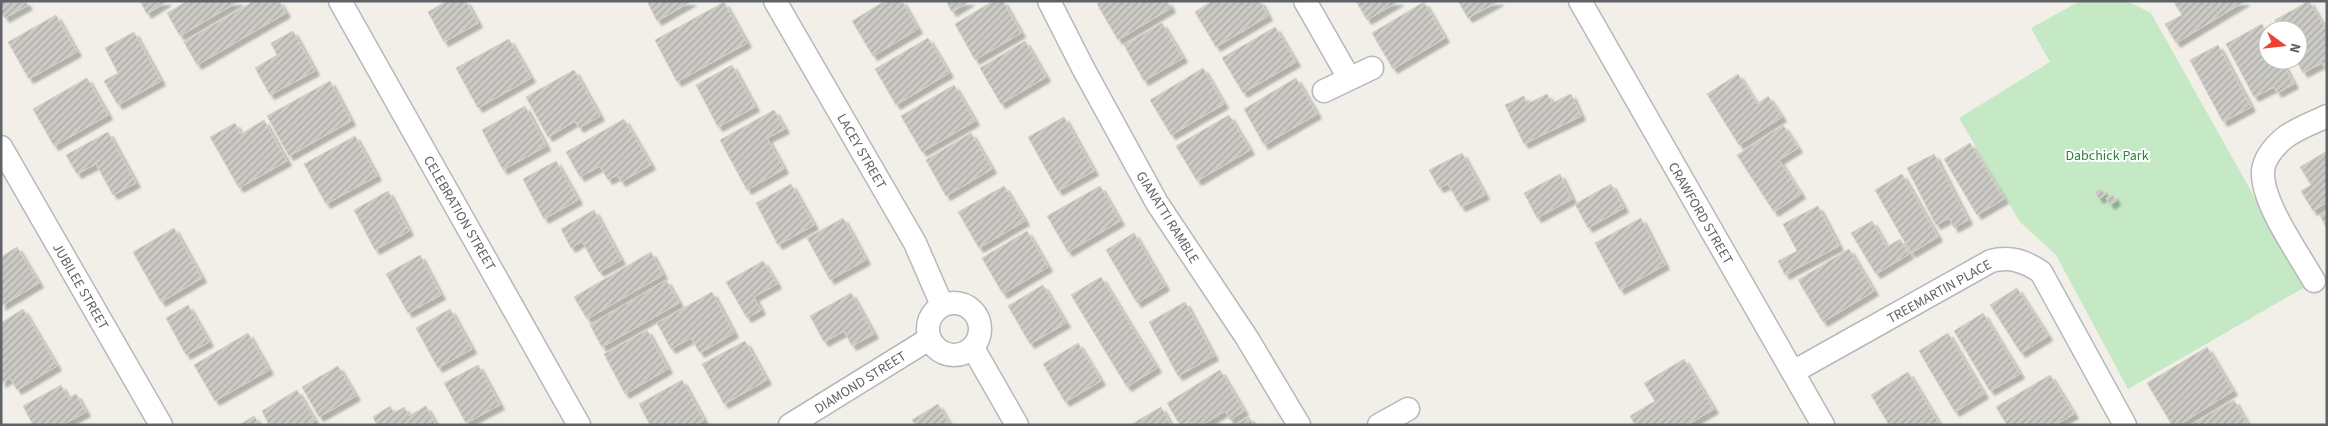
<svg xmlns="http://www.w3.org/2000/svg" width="2328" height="426" font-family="'Source Sans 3',sans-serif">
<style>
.park{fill:#c5e8c5}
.building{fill:url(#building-hatch);stroke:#d6d1c6;filter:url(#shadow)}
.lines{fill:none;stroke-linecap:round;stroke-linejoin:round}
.minor-casing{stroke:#b5b8bc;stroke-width:25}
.minor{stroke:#fff;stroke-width:22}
.labels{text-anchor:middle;stroke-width:4;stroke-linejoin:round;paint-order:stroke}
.street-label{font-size:14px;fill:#5f6368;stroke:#fff}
.park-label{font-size:14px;fill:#348238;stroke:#fff}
</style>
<defs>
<pattern id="building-hatch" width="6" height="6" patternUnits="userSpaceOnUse" patternTransform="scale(1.25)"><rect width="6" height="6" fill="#cccac5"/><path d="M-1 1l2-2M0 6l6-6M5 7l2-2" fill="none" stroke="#a9a8a4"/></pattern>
<filter id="shadow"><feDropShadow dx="4.5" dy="4.5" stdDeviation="1" flood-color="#0004"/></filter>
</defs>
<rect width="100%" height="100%" fill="#f1efe8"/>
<!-- park -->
<polygon class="park" points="2080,1 2127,1 2151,13 2305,287 2128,389 2056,255 2020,222 1959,118 2050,62 2031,28"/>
<!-- building -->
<g class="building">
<polygon points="1,1 25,1 28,5 5,18 1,12"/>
<polygon points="140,1 167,1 147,14"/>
<polygon points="187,1 239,1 180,36 167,13"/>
<polygon points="254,1 279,1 286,13 197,65 184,42"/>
<polygon points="447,1 466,1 478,23 444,42 428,12"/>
<polygon points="647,1 692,1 657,21"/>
<polygon points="885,1 902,1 918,29 873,56 852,21"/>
<polygon points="946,1 970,1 952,12"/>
<polygon points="993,1 1003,1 1021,33 975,60 955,24"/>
<polygon points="1102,1 1167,1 1171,8 1118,40 1097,4"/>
<polygon points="1212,1 1260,1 1268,16 1216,47 1195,12"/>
<polygon points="1356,1 1399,1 1367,20"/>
<polygon points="1458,1 1499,1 1468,18"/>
<polygon points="2173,1 2245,1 2176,43 2165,24 2182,15"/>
<polygon points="2309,1 2327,31 2327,68 2325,69 2322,63 2303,73 2296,60 2298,60 2298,30 2280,30 2275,20"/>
<polygon points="724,2 747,43 677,82 655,40"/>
<polygon points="1424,2 1445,38 1393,69 1372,33"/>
<polygon points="56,15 77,52 29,79 8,42"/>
<polygon points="1162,23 1183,58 1144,81 1124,45"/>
<polygon points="2262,24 2268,35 2268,60 2281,60 2294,84 2277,93 2274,87 2254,97 2226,44"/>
<polygon points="1275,27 1296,62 1243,93 1222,58"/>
<polygon points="293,31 315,71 270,95 255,68 277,55 271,43"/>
<polygon points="134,32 161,81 118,105 104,81 118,73 105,48"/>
<polygon points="928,38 949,73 896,105 875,69"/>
<polygon points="509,39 531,78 478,108 456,68"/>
<polygon points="1025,41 1046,77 1001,104 980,68"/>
<polygon points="2218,45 2251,107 2223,122 2190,60"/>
<polygon points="732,65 755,107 718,127 696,85"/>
<polygon points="1203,68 1224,104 1171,135 1150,100"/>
<polygon points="574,70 600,116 579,128 575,121 548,137 526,97"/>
<polygon points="1738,74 1757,104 1768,96 1782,117 1739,145 1707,94"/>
<polygon points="87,78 108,115 54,146 33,109"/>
<polygon points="1296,78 1317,114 1264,145 1244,109"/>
<polygon points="330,81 351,121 289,156 267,116"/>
<polygon points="954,85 975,121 922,152 901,116"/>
<polygon points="1547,94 1552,103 1571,94 1581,116 1524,144 1505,105 1524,96 1527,104"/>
<polygon points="525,106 546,146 503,170 482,130"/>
<polygon points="774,110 785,129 767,138 784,169 747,190 720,140"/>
<polygon points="1229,115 1250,150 1197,181 1176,146"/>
<polygon points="1064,117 1094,171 1058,191 1028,137"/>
<polygon points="624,119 651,165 621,182 617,175 608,180 600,166 580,177 566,152"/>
<polygon points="264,120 287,161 239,188 210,137 235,123 241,134"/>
<polygon points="1783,125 1798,148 1779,160 1801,194 1774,212 1737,155"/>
<polygon points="108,132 136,183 113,195 96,164 77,174 66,155"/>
<polygon points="971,133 992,169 946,196 926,160"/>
<polygon points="355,136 377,176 326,204 304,164"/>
<polygon points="1970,143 2004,199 1977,215 1944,159"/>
<polygon points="2327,151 2327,202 2313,211 2301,191 2311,185 2300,167"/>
<polygon points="1462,153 1485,195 1461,207 1448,184 1439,188 1429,170"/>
<polygon points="1934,154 1968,220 1954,228 1949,218 1936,225 1907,168"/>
<polygon points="556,161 578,200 544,219 523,179"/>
<polygon points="1560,174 1572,199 1537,218 1524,193"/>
<polygon points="1902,174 1938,237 1911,253 1875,190"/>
<polygon points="791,184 814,225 778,245 756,203"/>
<polygon points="1611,184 1624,208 1588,228 1575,204"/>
<polygon points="1004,186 1025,221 979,248 958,212"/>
<polygon points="1100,186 1120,221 1068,252 1047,216"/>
<polygon points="2102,189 2105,195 2099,199 2095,192"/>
<polygon points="388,191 409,231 375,250 354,210"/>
<polygon points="2113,195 2116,201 2110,205 2106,198"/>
<polygon points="1818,206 1839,246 1785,275 1778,261 1797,251 1783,224"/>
<polygon points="594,210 621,260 599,272 582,241 571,248 561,229"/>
<polygon points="2327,211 2327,229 2320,215"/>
<polygon points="843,218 866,260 830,280 807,238"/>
<polygon points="1641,218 1665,265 1620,290 1595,243"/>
<polygon points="1872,221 1887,247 1900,239 1909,254 1876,274 1851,233"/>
<polygon points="174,228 202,278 161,302 133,252"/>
<polygon points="1027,231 1048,267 1003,294 982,258"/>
<polygon points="1134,233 1165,286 1137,303 1106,250"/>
<polygon points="17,247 39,283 1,306 1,257"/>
<polygon points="1849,249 1874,291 1823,322 1798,280"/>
<polygon points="651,252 663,275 587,319 574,297"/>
<polygon points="420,255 441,295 408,313 386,274"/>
<polygon points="763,261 777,284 754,297 761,310 747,318 726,282"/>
<polygon points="1101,277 1157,368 1127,387 1071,295"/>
<polygon points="666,280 679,303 602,347 590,325"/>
<polygon points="1043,285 1066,323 1030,344 1008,306"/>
<polygon points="2017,288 2048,336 2021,353 1990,305"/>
<polygon points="712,292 734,333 700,353 691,338 671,349 657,323"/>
<polygon points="851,293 874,334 852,346 844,331 824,342 810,316"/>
<polygon points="1185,302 1214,356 1178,376 1149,322"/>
<polygon points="188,305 209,342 186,355 166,318"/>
<polygon points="23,309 57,366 17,390 10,378 1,383 1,323"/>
<polygon points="450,309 472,349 438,368 416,328"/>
<polygon points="1983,313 2020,374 1990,391 1954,331"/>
<polygon points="647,330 668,369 625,394 604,354"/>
<polygon points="248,333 269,370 215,401 194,365"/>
<polygon points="1948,333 1984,394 1955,412 1919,351"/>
<polygon points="745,341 767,380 724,404 702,364"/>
<polygon points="1078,343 1101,381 1065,402 1043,364"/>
<polygon points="2207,347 2233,391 2179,425 2172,425 2147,383"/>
<polygon points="1684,359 1714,409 1687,425 1635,425 1630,416 1655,401 1644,383"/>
<polygon points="478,365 500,405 466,423 444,383"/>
<polygon points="338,366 356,396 319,417 302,387"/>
<polygon points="1220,370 1244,411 1230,420 1225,411 1202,425 1193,425 1191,422 1180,425 1167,403"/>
<polygon points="1908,372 1940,425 1889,425 1871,395"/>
<polygon points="2050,375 2074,414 2055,425 2007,425 1996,407"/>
<polygon points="682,380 704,420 695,425 650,425 639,404"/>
<polygon points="61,385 68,398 76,394 86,412 62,425 33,425 23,406"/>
<polygon points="297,390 315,421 308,425 269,425 262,411"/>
<polygon points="2234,400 2248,425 2190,425"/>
<polygon points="938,404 950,425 916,425 912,420"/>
<polygon points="390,406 394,413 404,407 409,416 426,406 436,425 377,425 373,417"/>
<polygon points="1161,407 1171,425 1132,425 1132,424"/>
<polygon points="254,416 260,425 239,425"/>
<polygon points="1249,417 1254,425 1235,425"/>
</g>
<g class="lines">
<!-- minor casing -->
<g class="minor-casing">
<g id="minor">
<polyline points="340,1 579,425"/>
<polyline points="775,1 915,243 942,305"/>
<polyline points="1049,1 1083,68 1157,203 1247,338 1299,425"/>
<polyline points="1305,1 1349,78"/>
<polyline points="1580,1 1823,425"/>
<polyline points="1324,91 1372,68"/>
<polyline points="1,147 161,425"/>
<path d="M2314 281C2299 254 2261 202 2263 171 2264 159 2274 147 2283 139 2295 129 2313 123 2327 116"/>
<circle cx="954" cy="329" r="26"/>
<polyline points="973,348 1017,425"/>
<path d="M1793 372 1991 261C2010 256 2025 261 2041 272L2125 425"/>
<polyline points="790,425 929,339"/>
<polyline points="1379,425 1408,409"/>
</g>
</g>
<!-- minor -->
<use href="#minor" class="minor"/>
</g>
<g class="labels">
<!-- street labels -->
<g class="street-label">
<text transform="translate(862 151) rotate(60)" y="5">LACEY STREET</text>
<text transform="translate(460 213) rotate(60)" y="5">CELEBRATION STREET</text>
<text transform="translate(1701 213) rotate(60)" y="5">CRAWFORD STREET</text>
<text transform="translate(1168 217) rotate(58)" y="5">GIANATTI RAMBLE</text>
<text transform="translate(81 286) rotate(60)" y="5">JUBILEE STREET</text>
<text transform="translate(1939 291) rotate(-29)" y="5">TREEMARTIN PLACE</text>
<text transform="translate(860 382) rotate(-32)" y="5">DIAMOND STREET</text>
</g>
<!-- park labels -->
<g class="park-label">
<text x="2107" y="160">Dabchick Park</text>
</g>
</g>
<!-- border -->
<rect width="2328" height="426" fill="none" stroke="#5f6368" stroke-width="5"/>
<!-- north arrow -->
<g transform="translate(2283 45) rotate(105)"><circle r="24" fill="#ffffff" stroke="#bfc1c3"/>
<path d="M0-4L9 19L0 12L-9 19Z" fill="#ea4335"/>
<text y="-8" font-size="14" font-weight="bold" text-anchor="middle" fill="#5f6368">N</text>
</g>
</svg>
